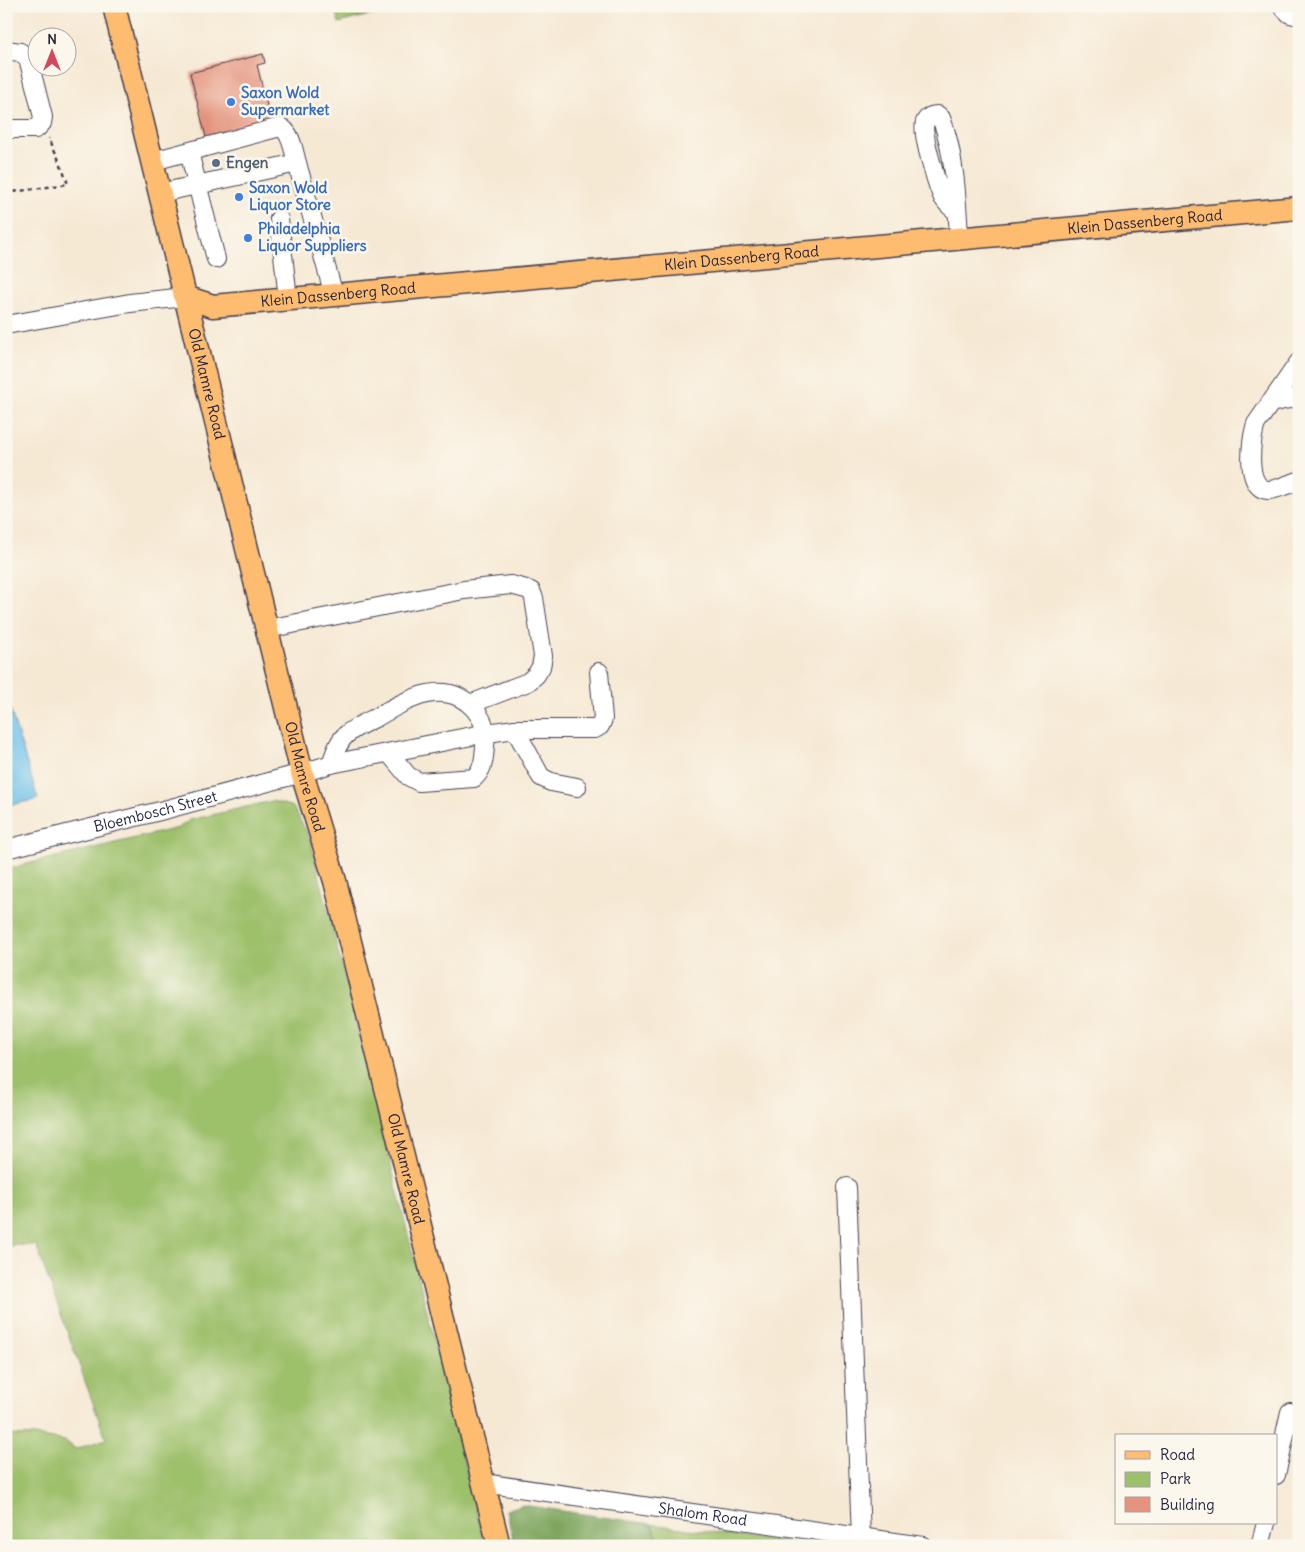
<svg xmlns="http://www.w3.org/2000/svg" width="1305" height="1552" font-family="Delius,sans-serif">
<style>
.green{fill:#9dc06a;stroke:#607152}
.forest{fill:#7ea65e;stroke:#50644c}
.water{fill:#71c2ec;stroke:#4a7294}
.building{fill:#e4947e}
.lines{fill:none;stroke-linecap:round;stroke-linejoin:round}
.minor-casing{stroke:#424052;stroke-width:20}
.major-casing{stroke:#424052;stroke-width:25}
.path{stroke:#424052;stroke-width:2.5;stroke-dasharray:4 4;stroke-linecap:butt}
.minor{stroke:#fff;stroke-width:18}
.major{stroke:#fdbc70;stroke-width:22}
.shop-dot{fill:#3f7fe0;stroke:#fbf7ec;stroke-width:2}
.service-dot{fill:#5c6f8a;stroke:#fbf7ec;stroke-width:2}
.labels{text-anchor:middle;stroke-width:5;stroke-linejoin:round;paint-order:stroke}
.shop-label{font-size:15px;font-weight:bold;fill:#366cbe;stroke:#fbf7ec;text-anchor:start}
.service-label{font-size:15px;font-weight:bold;fill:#4e5e75;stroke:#fbf7ec;text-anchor:start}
.street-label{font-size:15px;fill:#22223b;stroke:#fbf7ec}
</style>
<rect width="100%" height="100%" fill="#fbf7ec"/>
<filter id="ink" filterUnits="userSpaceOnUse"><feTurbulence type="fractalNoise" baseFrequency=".02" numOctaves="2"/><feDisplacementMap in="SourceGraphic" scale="10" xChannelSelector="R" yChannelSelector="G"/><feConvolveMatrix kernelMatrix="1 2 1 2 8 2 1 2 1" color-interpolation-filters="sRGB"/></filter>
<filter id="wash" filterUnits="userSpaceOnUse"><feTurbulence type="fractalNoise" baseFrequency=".0096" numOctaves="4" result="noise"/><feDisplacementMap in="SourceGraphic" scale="20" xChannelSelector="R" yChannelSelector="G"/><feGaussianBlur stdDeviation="1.12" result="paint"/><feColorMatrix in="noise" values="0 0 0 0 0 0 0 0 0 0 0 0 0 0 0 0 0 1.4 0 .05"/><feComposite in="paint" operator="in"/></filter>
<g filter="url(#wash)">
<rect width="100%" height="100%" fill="#f6e9d4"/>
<!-- green -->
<g class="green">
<polygon points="334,6 404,6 339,23"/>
<polygon points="272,801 293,807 310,838 485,1546 6,1546 6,1435 35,1436 65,1441 76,1449 106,1439 36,1245 13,1245 6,1253 6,869 178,828 190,820"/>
<polygon points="651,1524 814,1546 669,1546 669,1544 658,1537"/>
</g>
<!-- forest -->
<polygon class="forest" points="522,1505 651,1524 658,1537 669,1544 669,1546 515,1546 506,1510"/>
<!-- water -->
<polygon class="water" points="6,696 38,799 6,806"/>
<g id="blocks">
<!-- building -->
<polygon class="building" points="263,54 265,63 257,65 271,122 206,137 190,73"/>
</g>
</g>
<g filter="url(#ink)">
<use href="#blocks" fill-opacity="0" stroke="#424052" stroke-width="1"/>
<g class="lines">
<!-- minor casing -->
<g class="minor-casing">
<g id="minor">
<polyline points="1282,6 1290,14 1299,16"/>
<polyline points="6,50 20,52 28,58 43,117 42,123 36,129 6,129"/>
<polyline points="189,152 216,259"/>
<path d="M153 161 280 127C291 131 294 152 297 163L160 193"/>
<polyline points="297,163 334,295"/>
<path d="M957 211C951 208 947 204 943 198 938 188 920 130 925 122 928 116 933 115 938 115L941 118C955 153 957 201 959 238"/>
<polyline points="279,219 288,299"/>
<polyline points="6,325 130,303 185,297"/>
<path d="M1299 362 1256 424C1251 438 1244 490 1269 490 1276 490 1291 483 1299 481"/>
<polyline points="1270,403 1299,397"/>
<polyline points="267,629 464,590 511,585 526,589 531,591 534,598 543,656 541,667 536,675 528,682 470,704"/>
<polyline points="515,729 541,777 551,782 577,787"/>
<path d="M331 764C335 753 338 741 347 734 355 727 367 722 377 717 408 699 447 676 476 711 485 723 487 732 485 746 484 758 484 769 474 778L419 782 408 776 389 753"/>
<path id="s1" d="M6 849 160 811 302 773 331 764 487 733 515 729H595L600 726 603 719 599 672"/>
<polyline points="847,1187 861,1537"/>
<polyline points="1276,1475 1290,1412"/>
<path id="s2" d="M483 1483 923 1546"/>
<polyline points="1260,1546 1266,1523"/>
</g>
</g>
<!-- major casing -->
<g class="major-casing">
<g id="major">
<path id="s3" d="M114 6 302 773 335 881 499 1546"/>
<path id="s4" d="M185 297 213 306 1299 208"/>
</g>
</g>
<!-- path -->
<polyline class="path" points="6,193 68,184 62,167 49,138"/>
<!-- minor -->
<use href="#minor" class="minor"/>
<!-- major -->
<use href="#major" class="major"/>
</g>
</g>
<!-- markers -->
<g class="shop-dot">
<circle cx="231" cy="102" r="5"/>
<circle cx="239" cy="197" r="5"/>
<circle cx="248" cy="238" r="5"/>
</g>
<circle class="service-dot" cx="216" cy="163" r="5"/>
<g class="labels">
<!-- shop labels -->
<g class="shop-label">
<text x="241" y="98">Saxon Wold<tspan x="241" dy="17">Supermarket</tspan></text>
<text x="249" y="193">Saxon Wold<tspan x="249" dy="17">Liquor Store</tspan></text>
<text x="258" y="234">Philadelphia<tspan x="258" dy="17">Liquor Suppliers</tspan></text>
</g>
<!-- service labels -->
<g class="service-label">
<text x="226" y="168">Engen</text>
</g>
<!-- street labels -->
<g class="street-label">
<text dy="5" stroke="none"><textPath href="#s4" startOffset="965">Klein Dassenberg Road</textPath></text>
<text dy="5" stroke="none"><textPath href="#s4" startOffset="560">Klein Dassenberg Road</textPath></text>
<text dy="5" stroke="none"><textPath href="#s4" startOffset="155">Klein Dassenberg Road</textPath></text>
<text dy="5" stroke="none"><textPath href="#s3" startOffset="389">Old Mamre Road</textPath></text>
<text dy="5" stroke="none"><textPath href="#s3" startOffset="794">Old Mamre Road</textPath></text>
<text dy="5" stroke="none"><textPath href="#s1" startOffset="154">Bloembosch Street</textPath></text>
<text dy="5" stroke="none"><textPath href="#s3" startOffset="1199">Old Mamre Road</textPath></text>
<text dy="5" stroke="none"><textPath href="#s2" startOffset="222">Shalom Road</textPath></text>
</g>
</g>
<!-- margin -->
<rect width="1305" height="1552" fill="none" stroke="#fbf7ec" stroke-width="25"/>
<!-- legend -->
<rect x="1115" y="1434" width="162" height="90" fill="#fbf7ec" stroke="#a4a2a5"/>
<rect x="1125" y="1451" width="25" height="8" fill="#fdbc70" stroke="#a4a2a5"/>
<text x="1160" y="1460" font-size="15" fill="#22223b">Road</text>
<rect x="1125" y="1472" width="25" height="15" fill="#9dc06a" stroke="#a4a2a5"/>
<text x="1160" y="1484" font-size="15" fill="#22223b">Park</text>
<rect x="1125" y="1497" width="25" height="15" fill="#e4947e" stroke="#a4a2a5"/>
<text x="1160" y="1510" font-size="15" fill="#22223b">Building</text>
<!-- north arrow -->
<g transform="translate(52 52)"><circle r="24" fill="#fbf7ec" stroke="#a4a2a5"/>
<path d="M0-4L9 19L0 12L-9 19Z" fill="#d1495b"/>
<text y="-8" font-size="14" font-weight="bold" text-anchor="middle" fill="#22223b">N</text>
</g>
</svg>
